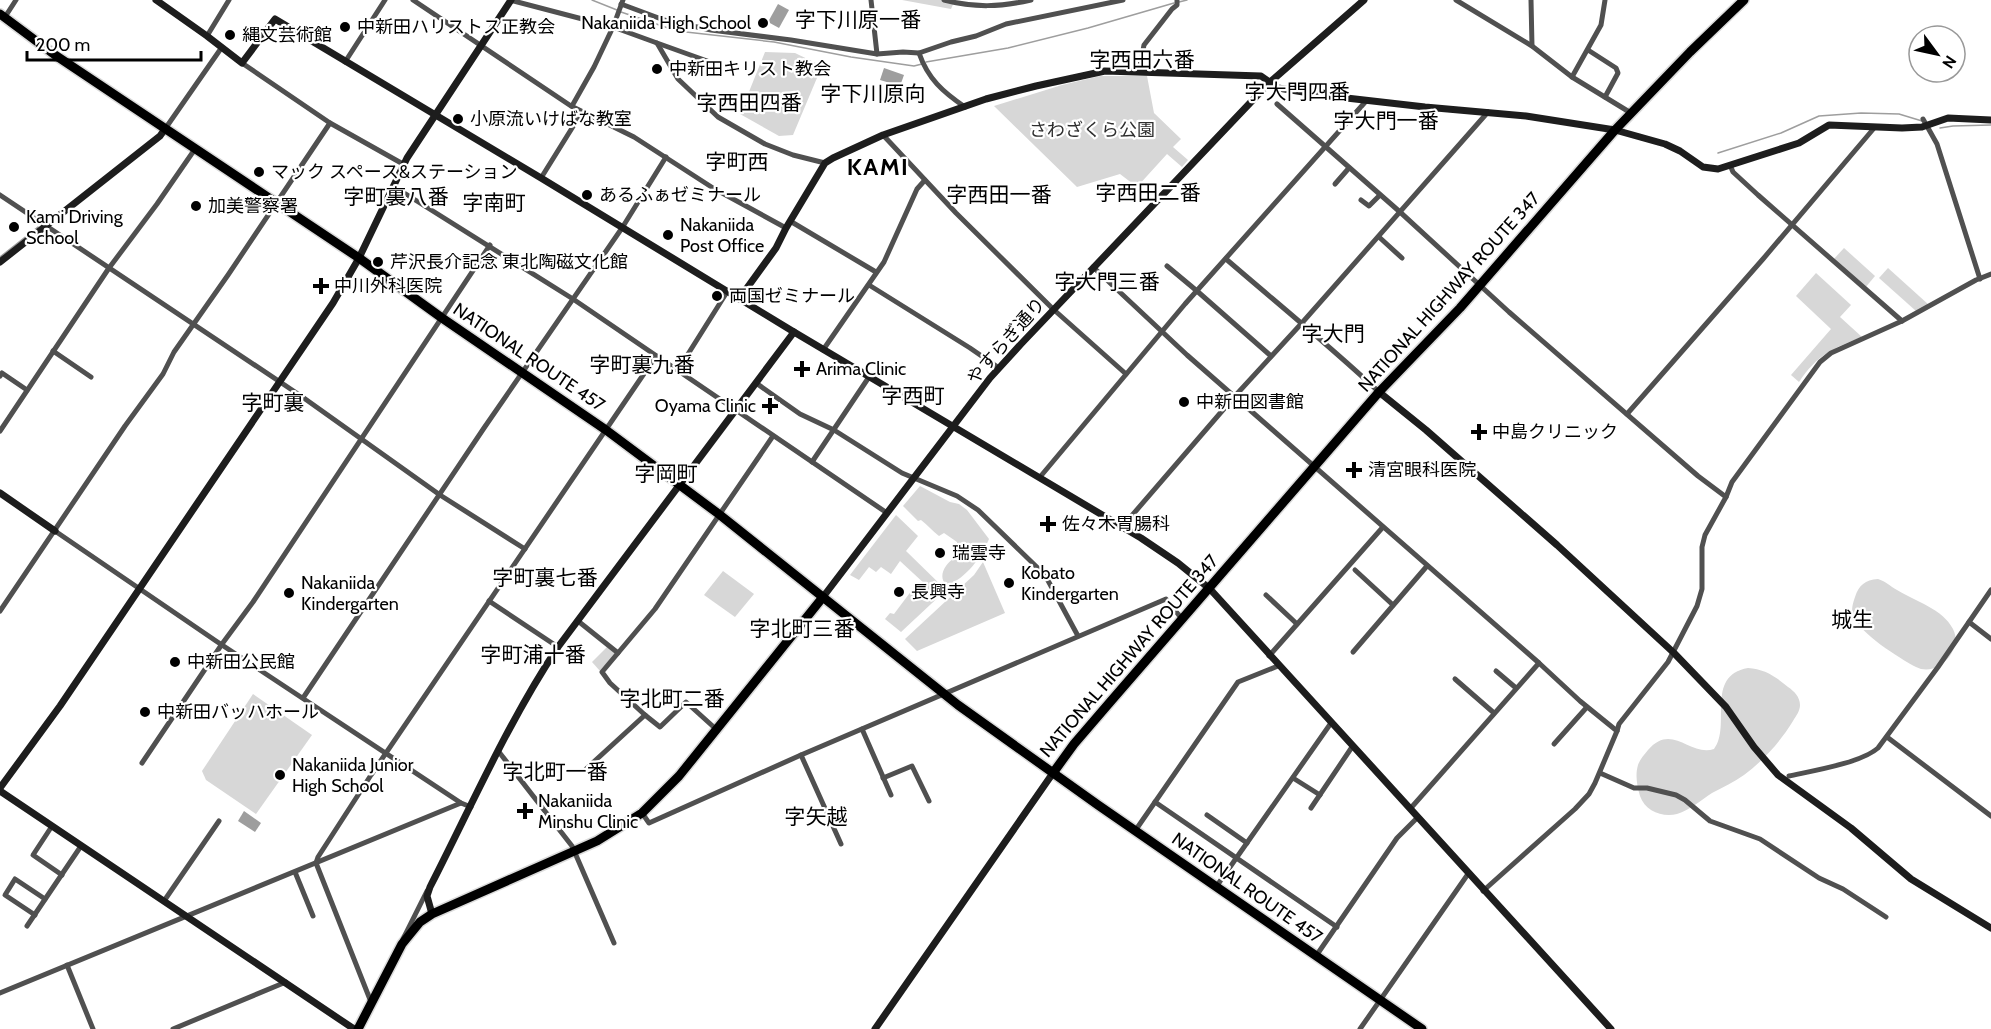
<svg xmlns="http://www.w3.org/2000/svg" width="1991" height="1029" font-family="Cabin,'Noto Sans JP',sans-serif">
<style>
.green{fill:#d7d7d7}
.water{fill:#9e9e9e}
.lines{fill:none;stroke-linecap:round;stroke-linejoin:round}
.stream{stroke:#9e9e9e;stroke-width:1.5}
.highway-casing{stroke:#dbdbdb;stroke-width:12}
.street{stroke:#505050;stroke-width:5}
.secondary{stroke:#1d1d1d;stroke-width:7}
.highway{stroke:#000;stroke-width:9}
.poi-dot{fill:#000;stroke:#fff;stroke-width:2}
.labels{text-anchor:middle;stroke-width:4.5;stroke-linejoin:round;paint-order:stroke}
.poi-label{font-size:18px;fill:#000;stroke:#fff;text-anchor:start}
.park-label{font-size:18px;fill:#2e2e2e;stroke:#fff}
.street-label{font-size:18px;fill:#000;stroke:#fff}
.quarter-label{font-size:21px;fill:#000;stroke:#fff}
.district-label{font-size:24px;font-weight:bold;letter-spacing:1.5px;fill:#000;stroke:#fff}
</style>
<rect width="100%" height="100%" fill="#fff"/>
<!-- green -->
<g class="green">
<polygon points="902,0 955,0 951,9"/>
<polygon points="765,52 795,53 822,66 793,135 779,136 740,114"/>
<polygon points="1100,76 1147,76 1154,113 1181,139 1173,147 1188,160 1182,167 1167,154 1137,187 1120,174 1077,187 994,106 1062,85"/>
<polygon points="1844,248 1875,276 1865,288 1833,260"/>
<polygon points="1888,268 1929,305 1916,311 1879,278"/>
<path d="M1816 273 1851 305 1840 317 1862 337C1833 348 1817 355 1799 382L1791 375 1831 329 1796 296Z"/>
<path d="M920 486 950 502 959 504 967 510 989 539C981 557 967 578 947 585 937 578 945 564 953 559L959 560 964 551 958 547 957 542 944 533 939 536C932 531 928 525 921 520L918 521 903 506Z"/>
<polygon points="896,515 918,536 906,551 946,590 901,632 885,619 890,613 894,614 912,590 918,596 926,585 900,561 891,574 881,567 876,572 869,567 859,580 850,575"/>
<polygon points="983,562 1005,613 917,651 905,639 974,575"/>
<polygon points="723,571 754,594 735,617 704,595"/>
<path d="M1878 579C1885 581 1890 586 1897 590 1915 601 1943 609 1953 629 1964 650 1937 678 1916 667 1899 658 1859 633 1853 615 1851 609 1853 603 1855 597 1859 585 1865 580 1878 579Z"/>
<polygon points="607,647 615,654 600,671 592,662"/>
<path d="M1748 668C1764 669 1775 676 1788 687 1794 691 1800 697 1800 705 1800 711 1796 716 1793 721 1780 742 1764 760 1744 775 1734 782 1723 787 1712 793 1701 800 1690 810 1677 814 1663 818 1645 811 1640 796 1637 786 1635 775 1638 765 1640 759 1644 755 1648 750 1672 722 1690 757 1714 749 1732 726 1704 676 1748 668Z"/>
<polygon points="253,694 312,735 256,814 206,780 202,771"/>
</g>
<!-- water -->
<g class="water">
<polygon points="778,4 789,10 779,28 768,22"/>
<polygon points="884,68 904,75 900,86 880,80"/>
<polygon points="244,811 261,823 255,832 238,821"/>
</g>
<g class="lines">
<!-- stream -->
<g class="stream">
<polyline points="592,0 617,10"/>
<polyline points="1179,2 1187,0"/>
<polyline points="621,12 677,31 774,42 851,57 914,66 922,64"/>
<polyline points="926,62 1008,48 1088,28 1174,3"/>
<polyline points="1940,128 1953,126 1991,125"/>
<polyline points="1718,153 1781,133 1819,116 1861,113 1899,114 1922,121"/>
<polyline points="0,257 38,227"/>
</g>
<!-- highway casing -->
<g class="highway-casing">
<g id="highway">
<polyline points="0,14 55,55 359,258 442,318 606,430 720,515 958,705 1098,805 1422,1029"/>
<polyline points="1053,773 1074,744 1111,701 1379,392 1460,308 1615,130 1690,52 1744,0"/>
<polyline points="358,1029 402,944 420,922 432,914 597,841 642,813 679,776 823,597"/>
</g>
</g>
<!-- street -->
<g class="street">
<polyline points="413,0 571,106 634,137 713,188 786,228"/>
<polyline points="510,0 613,27 657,43 678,79 718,117 765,144 793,155 825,163"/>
<polyline points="871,0 877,54"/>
<path d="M944 0C975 8 1000 7 1031 0"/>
<polyline points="1456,0 1532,46 1572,77 1631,113"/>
<polyline points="1531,0 1532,46"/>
<polyline points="621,4 664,20 711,30 791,40 877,54 903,52 919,53 951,42 976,36 1006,24 1123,0"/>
<polyline points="5,17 16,0"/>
<polyline points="207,36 229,0"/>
<polyline points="657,43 710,62"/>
<polyline points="1588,50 1616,68 1618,73 1605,97"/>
<path d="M919 53C928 79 943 92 965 107"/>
<polyline points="345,62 385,0"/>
<polyline points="242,63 330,123 403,164"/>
<polyline points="1139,71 1144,45 1172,9 1177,5 1177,0"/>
<polyline points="1572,77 1601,25 1605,0"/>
<polyline points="1277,104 1400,212 1509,312 1698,476 1726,497"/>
<polyline points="572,106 594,67 613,27 623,0"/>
<polyline points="1923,119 1937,144 1980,279"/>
<polyline points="165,129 222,47"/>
<polyline points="883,135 956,213 1053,309 1126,374"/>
<polyline points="1730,165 1733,172 1758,195 1902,321"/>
<polyline points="541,178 582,112"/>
<polyline points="1335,184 1349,168"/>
<polyline points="393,186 573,299 887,513"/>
<polyline points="0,195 301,396 440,495 525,549"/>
<polyline points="1361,200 1369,206 1380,195"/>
<polyline points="790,221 876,272"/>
<polyline points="1379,237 1402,258"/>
<path d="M1226 259C1277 303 1330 346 1379 392"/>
<polyline points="1167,266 1197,291 1271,356"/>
<polyline points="1093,267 1187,355 1539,663 1580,701 1617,731"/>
<polyline points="869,285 970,348 999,368"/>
<polyline points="823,350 884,262 917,189 925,180"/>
<polyline points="53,351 91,377"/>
<polyline points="678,370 727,292"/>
<polyline points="0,376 2,373 27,390"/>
<polyline points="756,383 800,414 834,430 902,473 957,496 978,510 1045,575 1078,636"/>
<polyline points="1627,414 1763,259 1875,127"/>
<polyline points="0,431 109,268 157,204 195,149"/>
<polyline points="812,462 869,377"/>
<polyline points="1040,477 1185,304 1367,100"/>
<polyline points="1122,527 1235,396 1301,324 1488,112"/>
<polyline points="55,531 216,641 461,803 471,807"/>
<polyline points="1355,570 1393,605"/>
<polyline points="1266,595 1297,624"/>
<polyline points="489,601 558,647"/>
<polyline points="0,611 125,426 163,374 174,352 228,275 330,123"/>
<polyline points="578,621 618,653"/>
<polyline points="1969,622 1991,639"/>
<polyline points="1353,652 1427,566"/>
<polyline points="1269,656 1383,527"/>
<polyline points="1496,671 1516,688"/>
<polyline points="1455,679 1494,713"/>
<polyline points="303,698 484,428 622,228 666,157"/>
<polyline points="645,715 660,727 686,702 717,730"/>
<polyline points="862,729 891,795"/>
<polyline points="1887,737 1991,816"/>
<polyline points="1554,744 1587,707"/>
<polyline points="499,752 572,846 614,943"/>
<polyline points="801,755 841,844"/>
<polyline points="142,763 222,644 253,602 490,245"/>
<polyline points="586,769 645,715 610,683 602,672 655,609 773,436"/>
<polyline points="1600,773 1634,788 1647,788 1676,795 1685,800 1710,821 1760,839 1819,878 1843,889 1886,917"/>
<path d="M1789 776C1812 771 1861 763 1878 748L1938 667 1991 590"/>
<polyline points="883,778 912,766 929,801"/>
<polyline points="1293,778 1320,795"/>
<polyline points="1155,802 1337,927"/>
<polyline points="1311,808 1352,747"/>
<polyline points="1410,809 1539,663"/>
<polyline points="642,813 649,823 801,755 1166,599 1182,619"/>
<polyline points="1207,815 1247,843"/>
<polyline points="52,826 33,855 62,875"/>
<polyline points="1135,831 1238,682 1278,666"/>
<polyline points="295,872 313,916"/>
<polyline points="1216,887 1331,723"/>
<polyline points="1483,891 1575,809 1589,794 1595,783 1617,731 1619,724 1668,662 1697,606 1702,589 1702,547 1705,535 1726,497 1732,482 1820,362 1831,353 1902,321 1976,280 1991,274"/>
<polyline points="164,901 219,821"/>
<polyline points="35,915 5,895 15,879 45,899"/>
<polyline points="27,926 81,846"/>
<polyline points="403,939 427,891"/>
<polyline points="1316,956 1397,838 1417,818"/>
<polyline points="67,965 93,1029"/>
<polyline points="0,993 461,803"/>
<polyline points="371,1002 316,863 318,857 371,775 656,356"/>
<polyline points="173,1029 286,982"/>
<polyline points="1360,1029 1468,874"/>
</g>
<!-- secondary -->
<g class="secondary">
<polyline points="156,0 207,36 242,63 275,19 541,178 794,332 1141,538 1178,563 1210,589 1611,1029"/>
<polyline points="0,262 160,136 165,129"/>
<polyline points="739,299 776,248 786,228 825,163 833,158 883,135 986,99 1036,86 1105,71 1261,76 1278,88 1329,96 1425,107 1526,116 1615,130 1665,144 1680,151 1703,167 1718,169 1799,143 1829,125 1902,128 1922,127 1948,118 1991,120"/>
<polyline points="1379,392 1426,430 1557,545 1674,653 1726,707 1754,747 1778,775 1851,828 1911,879 1991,928"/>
<polyline points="0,493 55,531"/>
<polyline points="823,597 990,378 1021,344 1269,83 1364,0"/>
<polyline points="0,788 60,706 333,303 359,258 407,158 511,0"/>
<polyline points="0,791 354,1029"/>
<path d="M432 914 427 896 430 887C471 807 508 722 558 647L794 332"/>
<polyline points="875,1029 1053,773"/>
</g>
<!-- highway -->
<use href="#highway" class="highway"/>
</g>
<!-- markers -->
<g class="poi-dot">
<circle cx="763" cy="23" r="6"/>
<circle cx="345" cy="27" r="6"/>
<circle cx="230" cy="35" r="6"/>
<circle cx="657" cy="69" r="6"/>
<circle cx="458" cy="119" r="6"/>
<circle cx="259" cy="172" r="6"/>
<circle cx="587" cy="195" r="6"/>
<circle cx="196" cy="206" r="6"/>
<circle cx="14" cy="227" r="6"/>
<circle cx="668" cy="235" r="6"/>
<circle cx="378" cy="262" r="6"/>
<path d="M318 277h6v6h6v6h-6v6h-6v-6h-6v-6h6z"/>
<circle cx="717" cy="296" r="6"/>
<path d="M799 360h6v6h6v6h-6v6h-6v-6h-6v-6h6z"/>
<circle cx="1184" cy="402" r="6"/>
<path d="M767 397h6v6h6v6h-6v6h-6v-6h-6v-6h6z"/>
<path d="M1476 423h6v6h6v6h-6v6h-6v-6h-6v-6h6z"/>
<path d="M1351 461h6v6h6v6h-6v6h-6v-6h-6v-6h6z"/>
<path d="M1045 515h6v6h6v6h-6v6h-6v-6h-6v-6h6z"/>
<circle cx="940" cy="553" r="6"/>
<circle cx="1009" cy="583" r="6"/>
<circle cx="899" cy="592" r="6"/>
<circle cx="289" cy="593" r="6"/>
<circle cx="175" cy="662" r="6"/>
<circle cx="145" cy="712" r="6"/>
<circle cx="280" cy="775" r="6"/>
<path d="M522 802h6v6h6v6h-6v6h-6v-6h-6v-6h6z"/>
</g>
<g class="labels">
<!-- poi labels -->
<g class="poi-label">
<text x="751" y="29" text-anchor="end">Nakaniida High School</text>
<text x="357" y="33">中新田ハリストス正教会</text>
<text x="242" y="41">縄文芸術館</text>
<text x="669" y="75">中新田キリスト教会</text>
<text x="470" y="125">小原流いけばな教室</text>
<text x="271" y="178">マック スペース&amp;ステーション</text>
<text x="599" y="201">あるふぁゼミナール</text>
<text x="208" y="212">加美警察署</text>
<text x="26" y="223">Kami Driving<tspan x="26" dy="21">School</tspan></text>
<text x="680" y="231">Nakaniida<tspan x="680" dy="21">Post Office</tspan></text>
<text x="390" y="268">芹沢長介記念 東北陶磁文化館</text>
<text x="334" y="292">中川外科医院</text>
<text x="729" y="302">両国ゼミナール</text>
<text x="816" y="375">Arima Clinic</text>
<text x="1196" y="408">中新田図書館</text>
<text x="756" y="412" text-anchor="end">Oyama Clinic</text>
<text x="1492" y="438">中島クリニック</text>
<text x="1368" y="476">清宮眼科医院</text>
<text x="1062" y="530">佐々木胃腸科</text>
<text x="952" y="559">瑞雲寺</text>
<text x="1021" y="579">Kobato<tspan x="1021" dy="21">Kindergarten</tspan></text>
<text x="301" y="589">Nakaniida<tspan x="301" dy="21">Kindergarten</tspan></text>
<text x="911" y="598">長興寺</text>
<text x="187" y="668">中新田公民館</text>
<text x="157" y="718">中新田バッハホール</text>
<text x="292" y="771">Nakaniida Junior<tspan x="292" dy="21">High School</tspan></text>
<text x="538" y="807">Nakaniida<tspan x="538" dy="21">Minshu Clinic</tspan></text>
</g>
<!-- park labels -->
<g class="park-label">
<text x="1092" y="136">さわざくら公園</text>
</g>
<!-- street labels -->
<g class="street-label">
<text transform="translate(1449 292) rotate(-48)" y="6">NATIONAL HIGHWAY ROUTE 347</text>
<text transform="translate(1006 341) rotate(-49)" y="6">やすらぎ通り</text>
<text transform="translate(529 357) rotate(34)" y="6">NATIONAL ROUTE 457</text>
<text transform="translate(1129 656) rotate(-49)" y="6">NATIONAL HIGHWAY ROUTE 347</text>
<text transform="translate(1247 888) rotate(35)" y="6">NATIONAL ROUTE 457</text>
</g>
<!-- quarter labels -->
<g class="quarter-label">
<text x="858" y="27">字下川原一番</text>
<text x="1142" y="67">字西田六番</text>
<text x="1297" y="99">字大門四番</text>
<text x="873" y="101">字下川原向</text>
<text x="749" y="110">字西田四番</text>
<text x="1386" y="128">字大門一番</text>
<text x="737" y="169">字町西</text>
<text x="1148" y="200">字西田二番</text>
<text x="999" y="202">字西田一番</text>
<text x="396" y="204">字町裏八番</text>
<text x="494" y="210">字南町</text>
<text x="1107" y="289">字大門三番</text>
<text x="1333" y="341">字大門</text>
<text x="642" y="372">字町裏九番</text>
<text x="913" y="403">字西町</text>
<text x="273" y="410">字町裏</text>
<text x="666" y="481">字岡町</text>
<text x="545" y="585">字町裏七番</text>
<text x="1852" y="627">城生</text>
<text x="802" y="636">字北町三番</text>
<text x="533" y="662">字町浦十番</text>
<text x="672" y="706">字北町二番</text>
<text x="555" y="779">字北町一番</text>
<text x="816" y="824">字矢越</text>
</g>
<!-- district labels -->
<g class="district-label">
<text x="878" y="175">KAMI</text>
</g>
</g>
<!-- north arrow -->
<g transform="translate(1937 54) rotate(123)"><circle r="28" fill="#ffffff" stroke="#999999" stroke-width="1.5"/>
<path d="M0-4.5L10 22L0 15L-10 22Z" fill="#000000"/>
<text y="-9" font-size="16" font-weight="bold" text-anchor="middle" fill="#000000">N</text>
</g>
<!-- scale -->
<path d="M27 51v9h174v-9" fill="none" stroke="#000000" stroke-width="3"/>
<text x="36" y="51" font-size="18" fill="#000000" stroke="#ffffff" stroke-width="4.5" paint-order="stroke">200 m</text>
</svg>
